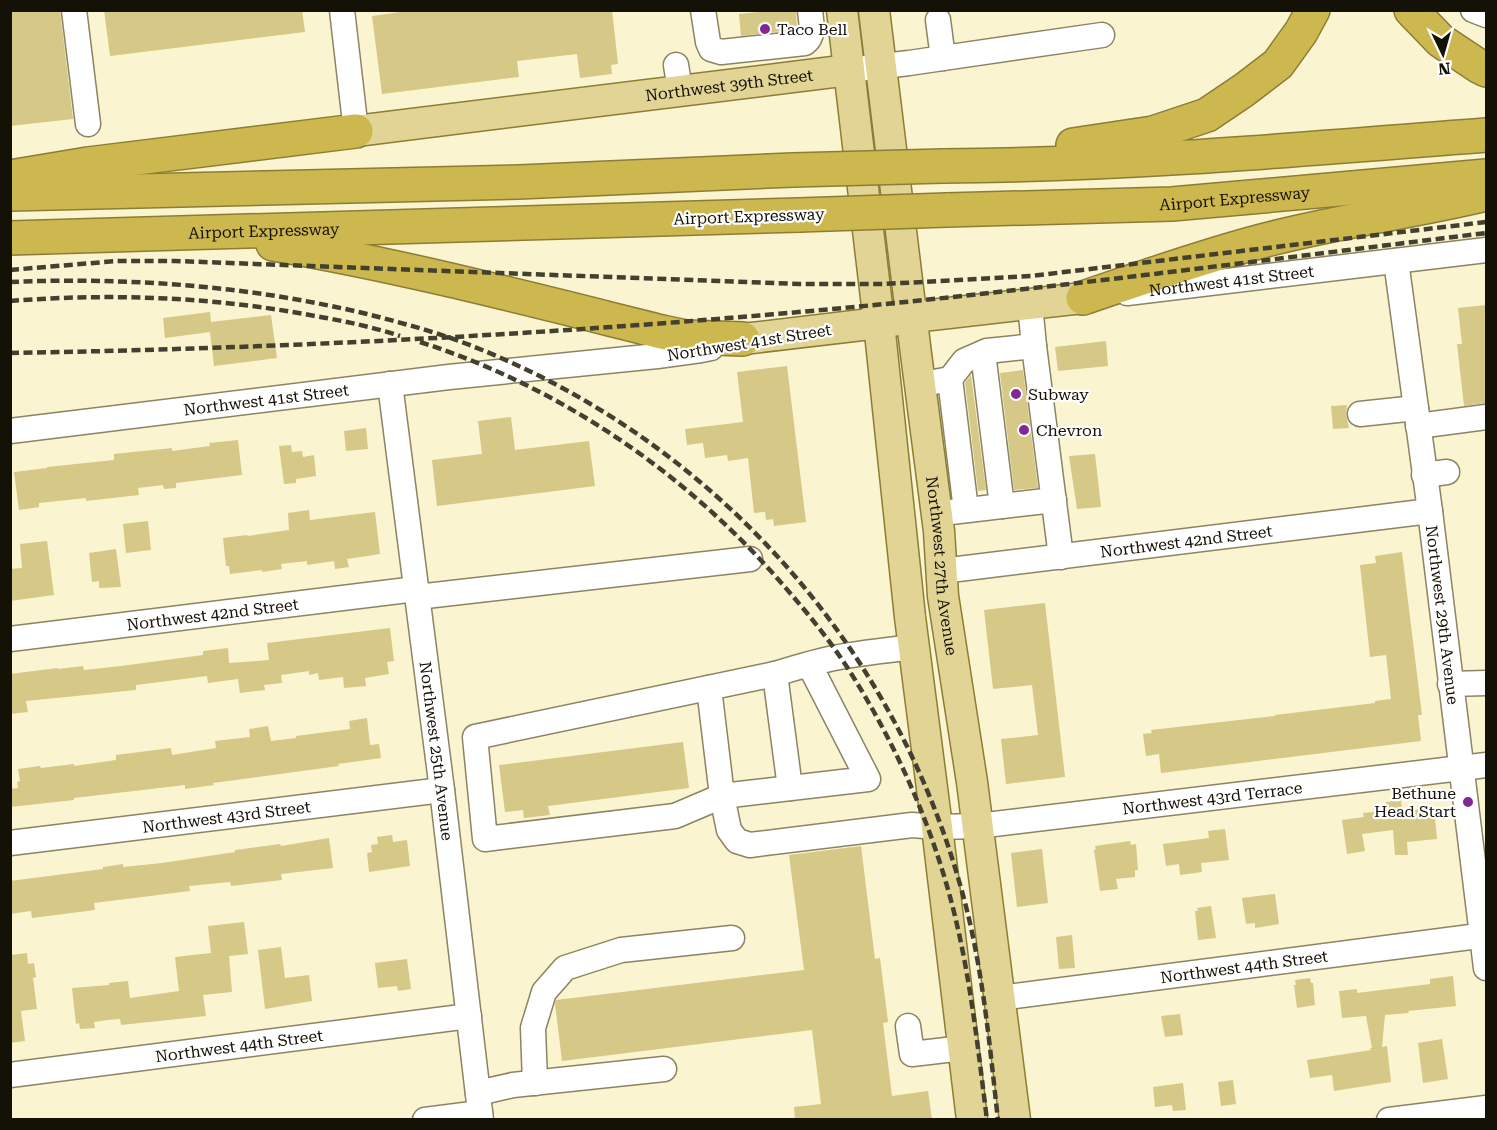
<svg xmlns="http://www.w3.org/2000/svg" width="1497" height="1130" font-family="'Roboto Serif',serif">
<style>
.building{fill:#d6c887}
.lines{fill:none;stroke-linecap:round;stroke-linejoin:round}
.minor-casing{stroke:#8b8464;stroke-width:27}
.major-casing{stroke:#8c7d35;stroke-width:33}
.highway-casing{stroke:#8c7d35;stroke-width:36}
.minor{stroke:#fff;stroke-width:24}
.major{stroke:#e1d495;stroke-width:30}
.highway{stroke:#cdb74f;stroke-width:33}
.rail{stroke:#43402f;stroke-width:4.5;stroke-dasharray:9 4.5;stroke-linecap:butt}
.highway-bridge-casing{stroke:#8c7d35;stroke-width:36;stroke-linecap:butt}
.highway-bridge{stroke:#cdb74f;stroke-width:33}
.poi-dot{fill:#822793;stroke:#fff;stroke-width:2}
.labels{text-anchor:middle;stroke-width:4.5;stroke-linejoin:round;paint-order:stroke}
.poi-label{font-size:16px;fill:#141106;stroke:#fff;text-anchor:start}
.street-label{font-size:16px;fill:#141106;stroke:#fff}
</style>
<rect width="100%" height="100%" fill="#fbf4d0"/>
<!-- building -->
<g class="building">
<polygon points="10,10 60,10 73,119 10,126"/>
<polygon points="104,10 302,10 305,32 110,56"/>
<polygon points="415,10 612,10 618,64 611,65 612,74 580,78 577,54 517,61 519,77 382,94 372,16"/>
<polygon points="775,10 796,10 797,29 741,36 739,14"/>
<polygon points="1486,305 1486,403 1464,406 1457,344 1462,344 1458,308"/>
<polygon points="210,312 211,322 271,315 277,358 214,366 210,332 165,338 163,318"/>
<polygon points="1106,341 1108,366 1058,371 1055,347"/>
<polygon points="787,366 806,522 774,526 773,519 766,520 765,512 754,513 748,458 728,461 727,455 705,458 703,443 687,445 685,429 743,422 737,372"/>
<polygon points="1023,370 1038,488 1014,490 1000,373"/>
<polygon points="971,375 986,490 978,491 965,383"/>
<polygon points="1347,405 1346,415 1349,428 1333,429 1331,406"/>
<polygon points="511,417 515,450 589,441 595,486 437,506 432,460 482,454 478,421"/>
<polygon points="366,428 368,449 346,451 344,431"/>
<polygon points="238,440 242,475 176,483 176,488 164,489 163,485 138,488 139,495 86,501 86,498 39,503 39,507 19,510 14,472 47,468 47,467 114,460 114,454 172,448 172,451 210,446 209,443"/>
<polygon points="291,445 292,452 302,451 303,457 314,455 316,476 296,479 296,483 284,484 279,446"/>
<polygon points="1095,454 1101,507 1077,509 1069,456"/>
<polygon points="309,510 310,520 375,512 380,554 347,559 349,567 335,569 334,561 307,565 307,561 281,564 282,569 262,572 262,570 230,574 229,566 226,566 223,538 247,535 248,536 289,530 288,513"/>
<polygon points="148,521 151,550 126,553 123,524"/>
<polygon points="47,541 54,595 10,601 10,569 22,568 20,544"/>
<polygon points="116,549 121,587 99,588 99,581 92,582 89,553"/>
<polygon points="1402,552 1422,715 1418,715 1421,741 1161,773 1159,754 1146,756 1143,734 1152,733 1151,730 1275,716 1275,715 1375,703 1375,701 1391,699 1386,655 1370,657 1360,565 1376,563 1375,556"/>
<polygon points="1045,603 1065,777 1006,784 1001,739 1038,735 1032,685 993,689 984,610"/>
<polygon points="390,628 394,661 387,662 389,674 365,678 366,686 344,688 343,677 319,680 318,673 309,675 309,671 281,675 282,683 264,685 265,690 240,693 238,679 208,683 207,676 136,685 136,690 26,701 28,712 10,714 10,674 58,668 58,669 83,666 84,670 121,666 203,655 203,651 228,648 229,663 269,660 267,643"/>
<polygon points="367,718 370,745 379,744 381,758 338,764 339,766 213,783 214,785 185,789 185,785 74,798 74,800 10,807 10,789 18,788 17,782 20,781 18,769 40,766 41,768 74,764 74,766 116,760 116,755 171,748 172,755 216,748 215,741 250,737 249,729 268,726 271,741 296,738 296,736 350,729 349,721"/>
<polygon points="683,742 689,788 548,806 550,815 524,818 523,810 505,812 499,765"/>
<polygon points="1401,800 1402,811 1434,808 1437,839 1407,842 1408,855 1395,855 1393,830 1362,834 1365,851 1347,854 1342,820 1364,817 1363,813 1374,812 1373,806 1386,805 1386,802"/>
<polygon points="1225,829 1229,860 1201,863 1202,872 1180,875 1179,864 1166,866 1163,844 1209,838 1208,831"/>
<polygon points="392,835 393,842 407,840 410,866 369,872 367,853 372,852 371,845 378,844 377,837"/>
<polygon points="329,838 333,868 281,874 282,880 240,885 231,886 230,882 189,886 190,891 94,903 95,910 32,918 31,911 10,914 10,881 103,869 103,867 123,864 123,867 162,863 235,852 235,850 280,844 281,846"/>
<polygon points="1130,841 1131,845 1136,844 1138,870 1135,870 1135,877 1116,879 1118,889 1100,891 1094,850 1096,849 1095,846"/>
<polygon points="861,846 875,959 880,958 888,1022 883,1023 892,1096 928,1091 932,1119 795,1119 794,1107 821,1104 812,1030 562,1061 555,1004 556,1000 804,970 789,855"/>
<polygon points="1042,849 1048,903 1017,907 1011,853"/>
<polygon points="1275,894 1279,924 1255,928 1255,923 1246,924 1242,898"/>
<polygon points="1211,906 1216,938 1198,940 1195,911 1198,911 1197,908"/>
<polygon points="244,922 248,954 229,956 232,992 203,995 206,1016 121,1025 120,1019 107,1020 94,1022 95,1028 80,1029 79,1023 76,1024 72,988 109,985 109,983 128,981 130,998 179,991 175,957 211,953 208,926"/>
<polygon points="1072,935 1075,968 1059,969 1056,937"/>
<polygon points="281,947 285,978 309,975 312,1001 265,1009 258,950"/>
<polygon points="27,953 28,964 34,963 36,977 33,978 37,1009 21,1011 25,1041 10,1043 10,955"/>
<polygon points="407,959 411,989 398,991 397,986 378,988 375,963"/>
<polygon points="1453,976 1456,1006 1408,1011 1409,1013 1385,1015 1382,1047 1387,1046 1391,1082 1334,1091 1332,1075 1310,1078 1307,1060 1371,1050 1370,1048 1372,1048 1366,1016 1342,1018 1339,991 1357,989 1357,993 1430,984 1430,979"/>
<polygon points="1310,978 1311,983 1313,983 1315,1005 1297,1008 1294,985 1296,985 1295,980"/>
<polygon points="1180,1014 1183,1035 1165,1037 1161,1016"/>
<polygon points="1442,1039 1448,1079 1423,1083 1418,1043"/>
<polygon points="1233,1080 1236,1104 1221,1106 1218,1082"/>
<polygon points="1183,1083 1186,1110 1173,1111 1172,1105 1155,1107 1153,1087"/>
</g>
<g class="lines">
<!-- minor casing -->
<g class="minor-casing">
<g id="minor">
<polyline points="74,10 88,124"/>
<polyline points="342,10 356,131"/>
<path d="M703 10 708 42 711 49 721 52 805 43C815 35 811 22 810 10"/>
<polyline points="1473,10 1486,15"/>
<polyline points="938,20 943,58"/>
<polyline points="676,65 680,90"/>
<polyline points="849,70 909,63 1102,35"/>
<path id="s1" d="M1396 261 1430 511 1486 968"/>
<path id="s2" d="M1127 293 1486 250"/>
<polyline points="1030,304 1034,346 1061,557"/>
<polyline points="983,353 1002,506"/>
<polyline points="950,379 966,510"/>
<polyline points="934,382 950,379 964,361 987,351 1034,346"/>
<path id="s3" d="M390 384 442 790 481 1120"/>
<polyline points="1360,414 1416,408"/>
<polyline points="1418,426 1486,417"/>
<path id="s4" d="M10 431 449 377 657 356 701 350 711 348"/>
<polyline points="1424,475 1447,472"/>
<polyline points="951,512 1054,500"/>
<path id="s5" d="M942 571 1430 511"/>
<polyline points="417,597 750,559"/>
<path id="s6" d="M10 639 416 589"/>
<path d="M809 664 868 779 722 796 675 816 485 839 475 737 775 674C795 668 814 662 834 658 860 653 887 650 914 647"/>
<polyline points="775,674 790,788"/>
<polyline points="1450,684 1486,683"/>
<path id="s7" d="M709 688 722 796 729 830 737 841 750 845 912 825 937 827 978 826 1486 765"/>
<path id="s8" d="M10 843 442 790"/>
<path id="s9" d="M1000 998 1486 935"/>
<polyline points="908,1026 912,1054 963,1048"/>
<path id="s10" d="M10 1075 469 1016"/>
<polyline points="535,1083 533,1028 544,992 565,968 621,950 732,938"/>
<polyline points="478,1093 513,1085 664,1069"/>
<polyline points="425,1120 480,1113"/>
<polyline points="1389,1120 1486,1108"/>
</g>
</g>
<!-- major casing -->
<g class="major-casing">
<g id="major">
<polyline points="842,10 879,323 910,617 937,827 972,1120"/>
<path id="s11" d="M874 10 916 354 939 531 943 596 972 782 1015 1120"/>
<path id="s12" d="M356 131 849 70"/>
<polyline points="743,339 879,323 931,315 1083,298"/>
</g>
</g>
<!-- highway casing -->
<g class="highway-casing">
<g id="highway">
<polyline points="1411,10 1441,41 1480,67 1486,70"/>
<polyline points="1073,145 1153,133 1207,115 1244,90 1278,64 1301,32 1313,10"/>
<path d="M943 166C1125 165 1306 149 1486 135"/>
<polyline points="10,177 88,164 356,131"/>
<polyline points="10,194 519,182 793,170"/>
<path id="s13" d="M947 210 1172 204 1486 176"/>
<path id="s14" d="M10 238 799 215"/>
<path d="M273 244C404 266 533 300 662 332L686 337 743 339"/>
<path d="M1083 298C1142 278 1201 257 1262 241 1336 221 1412 212 1486 194"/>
</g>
</g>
<!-- minor -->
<use href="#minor" class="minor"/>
<!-- major -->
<use href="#major" class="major"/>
<!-- highway -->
<use href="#highway" class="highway"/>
<!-- rail -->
<g class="rail">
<polyline points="10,270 117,261 175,261 799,284 884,284 1031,276 1486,222"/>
<path d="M10 282C131 277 250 286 367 314 398 322 429 330 459 341 701 431 888 633 959 881 982 958 989 1040 998 1120"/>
<path d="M10 301C112 293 215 297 315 316 344 321 373 327 400 336"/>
<path d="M420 342C564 388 693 478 790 593 810 616 830 641 847 667 890 734 925 809 947 886 969 962 977 1041 987 1120"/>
<path d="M10 353C306 348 601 332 895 303 1092 283 1289 257 1486 233"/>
</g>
<!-- highway-bridge casing -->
<g class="highway-bridge-casing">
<g id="highway-bridge">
<polyline points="793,170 943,166"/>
<polyline points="799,215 947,210"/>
</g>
</g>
<!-- highway-bridge -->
<use href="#highway-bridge" class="highway-bridge"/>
</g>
<!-- markers -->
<g class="poi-dot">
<circle cx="765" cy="29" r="6"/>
<circle cx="1016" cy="394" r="6"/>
<circle cx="1024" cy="430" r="6"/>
<circle cx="1468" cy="802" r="6"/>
</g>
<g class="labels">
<!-- poi labels -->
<g class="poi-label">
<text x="777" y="35">Taco Bell</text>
<text x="1028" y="400">Subway</text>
<text x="1036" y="436">Chevron</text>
<text x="1456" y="799" text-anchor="end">Bethune<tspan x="1456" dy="18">Head Start</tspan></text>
</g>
<!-- street labels -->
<g class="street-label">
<text dy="6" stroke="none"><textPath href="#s12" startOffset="376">Northwest 39th Street</textPath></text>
<text dy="6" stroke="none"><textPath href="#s13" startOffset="288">Airport Expressway</textPath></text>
<text transform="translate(749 216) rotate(-2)" y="6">Airport Expressway</text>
<text dy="6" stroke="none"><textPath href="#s14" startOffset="254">Airport Expressway</textPath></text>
<text dy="6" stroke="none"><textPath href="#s2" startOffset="105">Northwest 41st Street</textPath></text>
<text transform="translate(749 342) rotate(-9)" y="6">Northwest 41st Street</text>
<text dy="6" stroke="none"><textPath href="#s4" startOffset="258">Northwest 41st Street</textPath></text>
<text dy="6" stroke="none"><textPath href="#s5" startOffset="246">Northwest 42nd Street</textPath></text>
<text dy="6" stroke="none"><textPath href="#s11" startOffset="560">Northwest 27th Avenue</textPath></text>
<text dy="6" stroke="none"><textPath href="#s6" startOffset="204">Northwest 42nd Street</textPath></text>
<text dy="6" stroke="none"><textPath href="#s1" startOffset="357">Northwest 29th Avenue</textPath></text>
<text dy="6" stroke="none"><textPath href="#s3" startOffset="370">Northwest 25th Avenue</textPath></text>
<text dy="6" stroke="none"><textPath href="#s7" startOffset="636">Northwest 43rd Terrace</textPath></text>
<text dy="6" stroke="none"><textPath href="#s8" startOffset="218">Northwest 43rd Street</textPath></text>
<text dy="6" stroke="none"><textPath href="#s9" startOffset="246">Northwest 44th Street</textPath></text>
<text dy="6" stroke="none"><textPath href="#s10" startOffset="231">Northwest 44th Street</textPath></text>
</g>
</g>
<!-- border -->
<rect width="1497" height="1130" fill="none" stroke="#141106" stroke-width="24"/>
<!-- north arrow -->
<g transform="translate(1443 54) rotate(175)" stroke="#ffffff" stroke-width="4.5" paint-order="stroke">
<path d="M0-4.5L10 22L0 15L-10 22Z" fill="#141106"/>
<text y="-9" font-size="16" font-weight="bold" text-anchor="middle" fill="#141106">N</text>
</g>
</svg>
